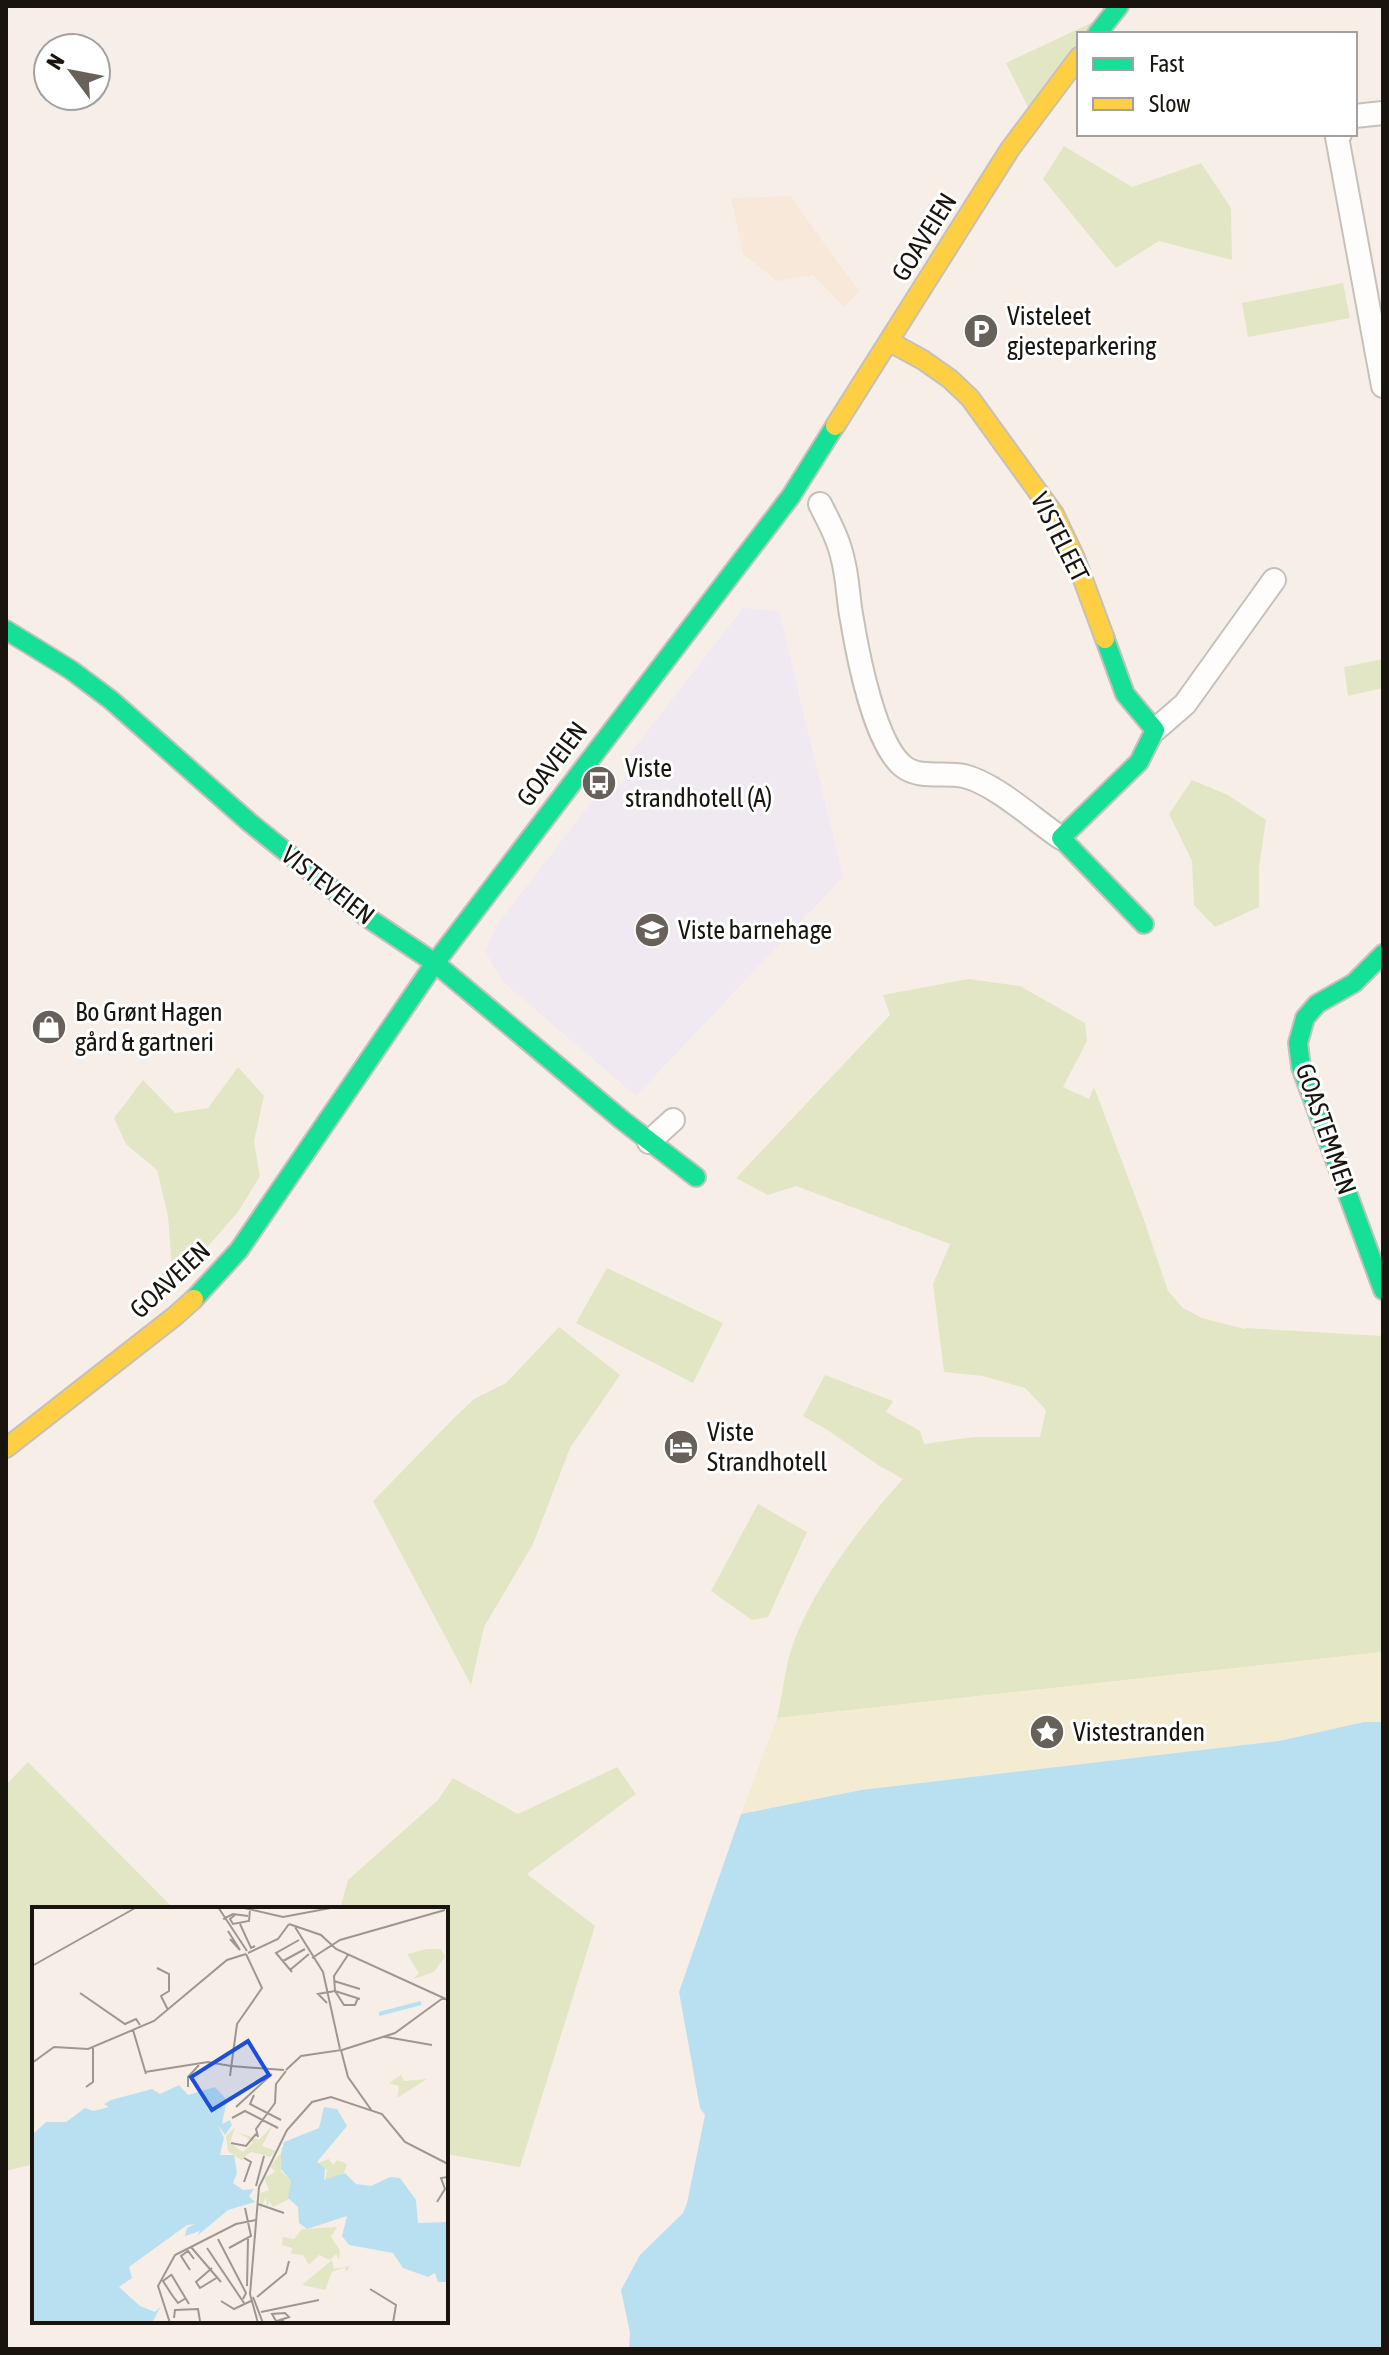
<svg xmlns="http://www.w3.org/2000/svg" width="1389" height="2355" font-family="'Asap Condensed',sans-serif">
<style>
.built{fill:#f8e8d9}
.education{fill:#f0e9f1}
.green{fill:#e2e6c4}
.sand{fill:#f4ebd3}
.water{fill:#b8e0f1}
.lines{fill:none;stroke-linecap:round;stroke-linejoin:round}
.street-casing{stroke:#c6c0b9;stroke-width:26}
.fast-casing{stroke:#c6c0b9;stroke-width:22}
.slow-casing{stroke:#c6c0b9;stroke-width:22}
.street{stroke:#fefdfb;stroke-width:22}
.fast{stroke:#16e098;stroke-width:18}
.slow{stroke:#ffcf43;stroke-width:18}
.labels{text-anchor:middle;stroke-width:6;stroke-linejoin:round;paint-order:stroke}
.street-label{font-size:26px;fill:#19140e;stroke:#fff}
.poi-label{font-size:26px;fill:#19140e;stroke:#fff;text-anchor:start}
.inset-river{fill:none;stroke:#b8e0f1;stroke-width:4}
.inset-road{fill:none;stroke:#9e9790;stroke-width:2}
.view{fill:#1d4ed8;fill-opacity:0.15;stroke:#1d4ed8;stroke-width:4}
.inset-edge{fill:none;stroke:#19140e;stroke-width:4}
</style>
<rect width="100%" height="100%" fill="#f7efe7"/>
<!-- built -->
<polygon class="built" points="790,196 859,291 844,307 813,275 777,281 743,254 731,198"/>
<!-- education -->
<polygon class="education" points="743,608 779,611 843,877 636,1096 502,981 485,951 499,922 606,783 616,791 628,773 621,765"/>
<!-- green -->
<g class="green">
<polygon points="1110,14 1095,34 1079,34 1079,54 1033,117 1006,63"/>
<polygon points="1064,146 1132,187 1201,163 1231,208 1232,260 1159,241 1116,268 1043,179"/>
<polygon points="1343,283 1350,318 1248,337 1242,303"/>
<polygon points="1383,659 1383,688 1348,696 1344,667"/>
<polygon points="1192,780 1228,795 1266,820 1259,867 1259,907 1215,927 1194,905 1192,861 1169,814"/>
<path d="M968 979 1020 986 1085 1023 1087 1041 1063 1087 1089 1099 1094 1087 1143 1217 1168 1291 1183 1308 1202 1318 1245 1329 1246 1328 1383 1336V1652L777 1718C783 1693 785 1663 795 1639 816 1584 864 1522 903 1479L878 1465 826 1429 803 1416 825 1375 893 1401 886 1412 920 1431 924 1444 973 1437H1040L1046 1410 1025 1388 983 1376 944 1372 933 1284 950 1244 796 1186 768 1195 736 1178 890 1015 883 995Z"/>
<polygon points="238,1067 264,1096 254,1141 260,1176 238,1212 181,1277 172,1269 168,1216 157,1170 126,1144 114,1118 143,1080 175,1113 208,1108"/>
<polygon points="607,1268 723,1323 693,1383 576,1323"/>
<polygon points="559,1327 620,1375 570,1448 533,1544 484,1627 471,1685 373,1501 453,1419 474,1399 506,1383"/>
<polygon points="758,1504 807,1532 768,1617 752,1620 711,1591"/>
<polygon points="28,1762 174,1909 34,1909 34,2164 6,2171 6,1785"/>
<polygon points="617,1767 636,1794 527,1874 595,1926 520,2167 446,2154 446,1909 340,1909 348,1880 438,1800 453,1778 518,1814"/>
</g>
<!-- sand -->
<polygon class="sand" points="1383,1652 1383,1722 1364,1722 1279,1741 861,1790 741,1814 777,1718"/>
<!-- water -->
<polygon class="water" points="1364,1722 1383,1722 1383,2349 629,2349 630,2333 621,2290 640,2255 683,2213 687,2203 705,2115 700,2108 679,1992 741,1814 861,1790 1279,1741"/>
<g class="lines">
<!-- street casing -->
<g class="street-casing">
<g id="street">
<polyline points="1355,116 1383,113"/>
<polyline points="1340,134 1337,137 1383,386"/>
<path d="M820 504C829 522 839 540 843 560 848 579 848 600 852 620 858 656 875 745 904 767 920 779 945 772 964 776 996 784 1033 819 1061 838"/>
<polyline points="1155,730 1185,704 1274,580"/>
<polyline points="649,1142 673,1120"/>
</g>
</g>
<!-- fast casing -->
<g class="fast-casing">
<g id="fast">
<polyline points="1097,34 1119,6"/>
<polyline points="6,630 71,670 111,700 249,822 368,918 435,963 622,1120 696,1177"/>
<polyline points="1105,639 1125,694 1155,730 1139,762 1061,838 1144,924"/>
<polyline points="1383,954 1354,983 1317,1004 1305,1018 1298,1043 1301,1067 1383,1290"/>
<polyline points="194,1299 239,1250 435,963 791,496 835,426"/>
</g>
</g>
<!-- slow casing -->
<g class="slow-casing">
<g id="slow">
<polyline points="890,342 923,360 950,379 970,398 1054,514 1075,558 1105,639"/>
<polyline points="835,426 1010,149 1079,57"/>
<polyline points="6,1448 175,1316 194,1299"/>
</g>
</g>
<!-- street -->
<use href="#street" class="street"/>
<!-- fast -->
<use href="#fast" class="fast"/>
<!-- slow -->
<use href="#slow" class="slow"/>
</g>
<!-- icons -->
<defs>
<g id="parking-disc" transform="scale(1.8)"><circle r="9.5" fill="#67615a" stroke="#fff"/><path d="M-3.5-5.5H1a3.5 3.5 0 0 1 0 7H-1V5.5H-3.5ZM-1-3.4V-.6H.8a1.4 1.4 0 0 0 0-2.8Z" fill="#fff"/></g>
<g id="bus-disc" transform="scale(1.8)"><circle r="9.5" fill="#67615a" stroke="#fff"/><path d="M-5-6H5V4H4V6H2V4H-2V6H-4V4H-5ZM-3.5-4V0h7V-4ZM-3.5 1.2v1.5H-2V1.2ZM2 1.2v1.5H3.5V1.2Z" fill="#fff"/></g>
<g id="school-disc" transform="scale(1.8)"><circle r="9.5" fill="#67615a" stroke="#fff"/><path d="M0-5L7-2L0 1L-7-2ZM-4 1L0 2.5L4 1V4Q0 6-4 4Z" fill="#fff"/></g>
<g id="shop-disc" transform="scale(1.8)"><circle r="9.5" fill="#67615a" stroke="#fff"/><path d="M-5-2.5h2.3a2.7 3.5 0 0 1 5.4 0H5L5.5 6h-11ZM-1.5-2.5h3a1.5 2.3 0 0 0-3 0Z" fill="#fff"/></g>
<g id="hotel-disc" transform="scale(1.8)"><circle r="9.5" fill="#67615a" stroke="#fff"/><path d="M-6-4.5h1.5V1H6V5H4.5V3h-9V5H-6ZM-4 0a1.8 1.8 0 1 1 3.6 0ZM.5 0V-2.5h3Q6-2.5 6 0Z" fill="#fff"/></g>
<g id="sight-disc" transform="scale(1.8)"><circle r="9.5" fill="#67615a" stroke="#fff"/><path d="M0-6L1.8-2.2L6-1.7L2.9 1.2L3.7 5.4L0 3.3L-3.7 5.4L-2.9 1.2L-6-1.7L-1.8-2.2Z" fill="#fff"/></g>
</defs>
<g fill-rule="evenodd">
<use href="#parking-disc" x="981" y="331"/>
<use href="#bus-disc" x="599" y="783"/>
<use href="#school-disc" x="652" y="930"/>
<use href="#shop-disc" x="49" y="1027"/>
<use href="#hotel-disc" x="681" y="1447"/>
<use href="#sight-disc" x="1047" y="1732"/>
</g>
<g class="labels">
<!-- street labels -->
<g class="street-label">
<text transform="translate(924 237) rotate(-58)" y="9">GOAVEIEN</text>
<text transform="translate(1060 537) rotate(63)" y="9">VISTELEET</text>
<text transform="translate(552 764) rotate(-53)" y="9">GOAVEIEN</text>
<text transform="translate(328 885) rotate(38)" y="9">VISTEVEIEN</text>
<text transform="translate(1326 1129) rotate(71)" y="9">GOASTEMMEN</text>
<text transform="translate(170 1280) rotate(-43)" y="9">GOAVEIEN</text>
</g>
<!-- poi labels -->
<g class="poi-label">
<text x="1007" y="325">Visteleet<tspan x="1007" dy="30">gjesteparkering</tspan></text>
<text x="625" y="777">Viste<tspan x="625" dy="30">strandhotell (A)</tspan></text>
<text x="678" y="939">Viste barnehage</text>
<text x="75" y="1021">Bo Grønt Hagen<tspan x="75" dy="30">gård &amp; gartneri</tspan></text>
<text x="707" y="1441">Viste<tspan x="707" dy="30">Strandhotell</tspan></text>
<text x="1073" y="1741">Vistestranden</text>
</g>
</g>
<!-- overview -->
<g transform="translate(32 1907)">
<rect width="416" height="416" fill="#f7efe7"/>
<path d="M395 42H409L413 50 402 65 381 72 387 66 375 47ZM369 168 372 174 395 172 365 191 367 179 357 176ZM241 218 230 239 244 244 238 250 219 245 209 253 196 244 194 229 203 220 198 236 211 245 221 235 206 225 227 233ZM249 246V264L259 274 257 292 241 300 237 294 235 302 234 290 228 303V286L237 283 232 271 243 265 238 259ZM297 252 301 258 305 253 315 257 312 266 299 274 293 273 295 263 286 256ZM305 320 299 330 308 343 307 353 304 347 298 353 287 348 277 358 271 348 259 347 260 341 250 338 251 330 262 332 270 322ZM300 353 302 362 318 359 314 365 313 360 300 365 293 383 270 378Z" fill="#e2e6c4"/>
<path d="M147 178 156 188 183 180 195 193 190 217 198 213 200 218 193 228 186 218 192 231 188 248H202L205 266 201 276 211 283 222 282 217 289 223 295 196 303 165 329 168 324 153 329 155 321 163 317 155 318 97 360 100 371 87 380 108 399 123 405 129 399 120 416H0V228L14 215H34L53 201 62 204 77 200 72 197 79 193 120 182 128 187ZM292 200 305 202 315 219 285 255 293 261 292 273 313 266 324 277 339 279 358 270 368 271 384 293 386 316 416 315V375H406L403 366 396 370 371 361 361 346 317 338 310 329 315 309 275 322 267 316 266 300 256 291 259 274 249 262V246L252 235 287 221Z" fill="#b8e0f1"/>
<path class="inset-river" d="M347 107 389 96"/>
<path class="inset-road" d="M186 0 215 44M208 0 251 10 304 0M204 7 198 12 201 17 217 14 218 2M191 12 201 7 216 9M208 17 219 41 223 39M257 17 289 28 304 42 416 93M263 20 291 65 308 142M196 24 208 43 198 32M216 46 246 32 257 17M316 48 302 69 303 84 312 98H323L326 91M280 51 308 33 413 3M251 54 273 42M0 59 105 0M125 61 137 67V84L129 89 136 103M258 63 277 47M260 65 244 46 267 33M302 74 328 82M48 86 93 117 104 112 108 118M295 96 286 87 303 84 328 92M101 123 114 167M354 130 400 138M310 143 363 126 411 91M0 156 22 140 56 142 122 114 195 53 214 47M199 159 252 163M254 163 269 149 309 143 316 170 340 204M113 165 176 155 199 159M198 169 205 117 230 81 214 47M54 180 61 175V141M156 180V170L167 158M222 188 218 197 249 213M204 200 240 167M200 211 213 204 246 221M226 230 224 222 243 196 244 177 254 164M199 236 214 239 224 227M212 275 219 255 212 251M224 279 232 249M405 295 413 282 409 271 416 270M226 297 252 306M186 332 214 386 211 392M159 340 189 375M175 341 212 396M197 341 219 329 213 301M180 361 164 375 168 381 186 370M158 363 149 349 156 344 162 352M139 367 157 397M139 368 131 374 140 388 146 396 154 391M215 379 216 332M338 382 364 398 361 416M221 390 231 416M225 390 254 366 257 354M189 394 202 402 219 394M229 405 287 393M142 411 143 403 166 402 168 414M245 414 257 410 253 406 240 407 244 414H251L253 416M138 416 126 379 143 348 204 317 224 313M226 416 218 387 227 280 255 223 280 195 299 190 350 207 373 235 416 257"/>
<path class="view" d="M216 134 237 168 180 203 159 170Z"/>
<rect width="416" height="416" class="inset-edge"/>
</g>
<!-- border -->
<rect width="1389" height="2355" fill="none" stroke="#19140e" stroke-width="16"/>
<!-- legend -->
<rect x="1077" y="32" width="280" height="104" fill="#ffffff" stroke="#a3a19f" stroke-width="2"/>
<rect x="1093" y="58" width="40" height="12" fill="#16e098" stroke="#a3a19f" stroke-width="2"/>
<text x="1149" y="72" font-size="24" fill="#19140e">Fast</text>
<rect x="1093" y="98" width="40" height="12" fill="#ffcf43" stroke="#a3a19f" stroke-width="2"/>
<text x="1149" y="112" font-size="24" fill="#19140e">Slow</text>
<!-- north arrow -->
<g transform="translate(72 72) rotate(302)"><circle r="38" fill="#ffffff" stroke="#a3a19f" stroke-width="2"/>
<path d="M0-6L14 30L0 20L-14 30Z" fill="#67615a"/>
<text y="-12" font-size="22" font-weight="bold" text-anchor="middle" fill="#19140e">N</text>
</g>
</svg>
